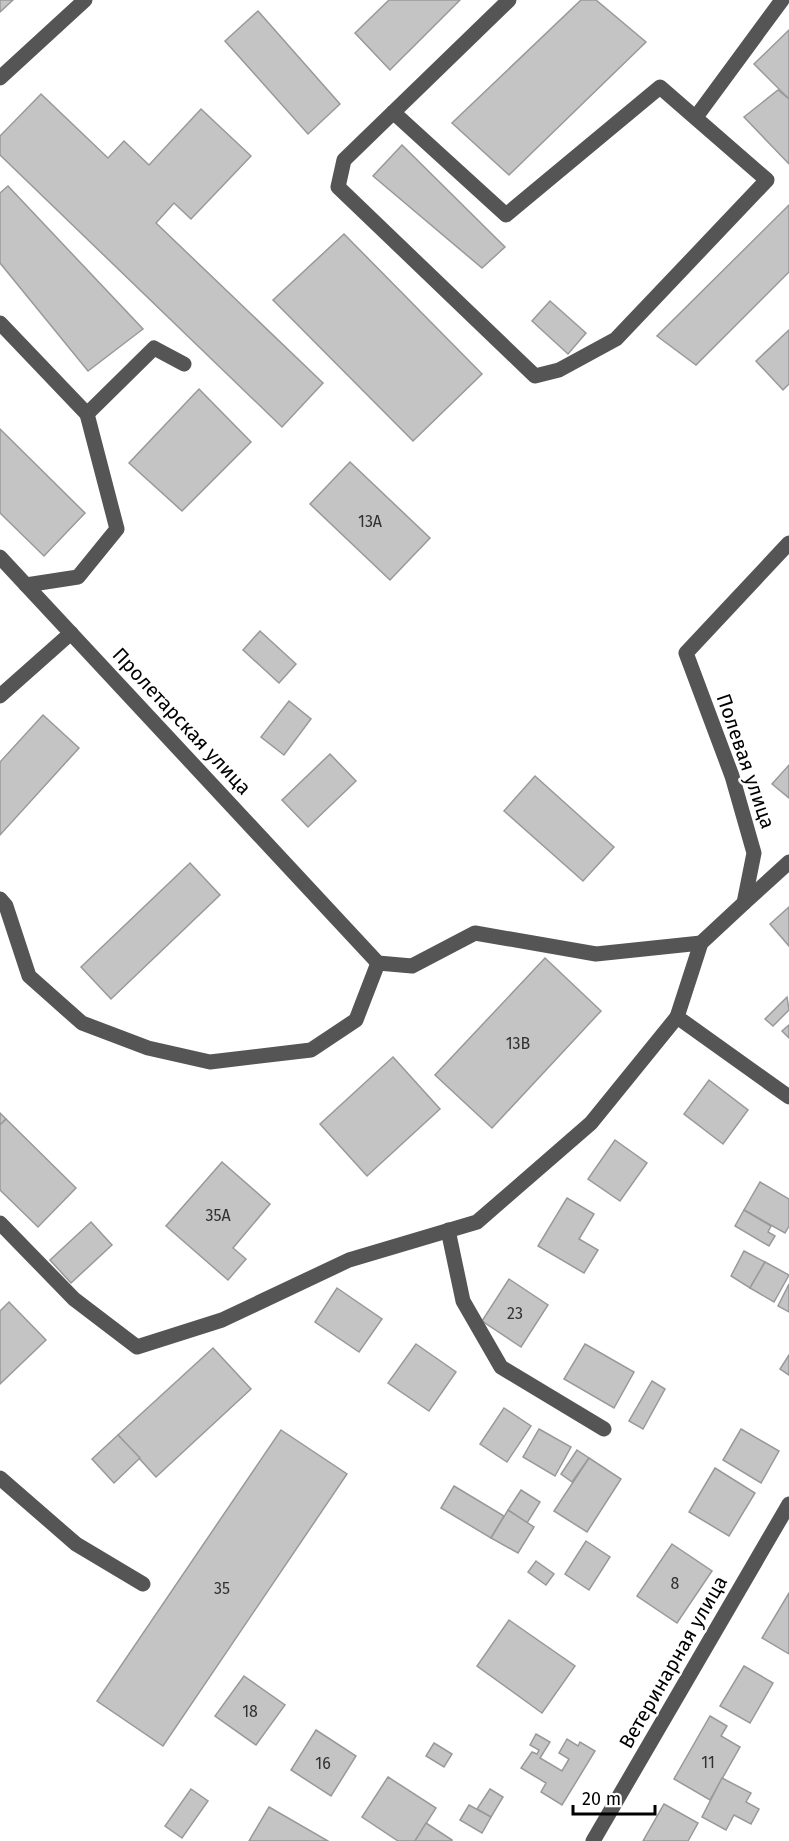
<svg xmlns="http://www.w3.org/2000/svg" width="789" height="1841" font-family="'Fira Sans',sans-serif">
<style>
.building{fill:#c4c4c4;stroke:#999;stroke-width:1.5}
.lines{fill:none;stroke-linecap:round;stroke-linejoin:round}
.minor{stroke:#555;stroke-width:15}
.labels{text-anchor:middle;stroke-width:5;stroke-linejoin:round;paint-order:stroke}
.number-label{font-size:16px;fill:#313131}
.street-label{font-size:20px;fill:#000;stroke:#fff}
</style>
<rect width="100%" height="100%" fill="#fff"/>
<!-- building -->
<g class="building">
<polygon points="0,0 13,0 0,12"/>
<polygon points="389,0 460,0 390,70 355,33"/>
<polygon points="581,0 596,0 646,42 509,175 452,123"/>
<polygon points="258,11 340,104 308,134 225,41"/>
<polygon points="789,30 789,99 754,64"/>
<polygon points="778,90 789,99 789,164 744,117"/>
<polygon points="41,94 108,158 124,141 149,165 201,109 251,156 191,219 174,203 156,223 323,383 282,427 0,155 0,136"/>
<polygon points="402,145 505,247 482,268 373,176"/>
<polygon points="8,186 143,329 88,371 0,263 0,193"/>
<polygon points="789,205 789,272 696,365 657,336"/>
<polygon points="344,234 482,374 413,441 273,300"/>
<polygon points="550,301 586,333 568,354 532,321"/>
<polygon points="789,330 789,384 783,390 756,361"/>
<polygon points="199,389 251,442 182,511 129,463"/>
<polygon points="0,429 85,513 44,556 0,513"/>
<polygon points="350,462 430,538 390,580 310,504"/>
<polygon points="260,631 296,664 279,683 243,650"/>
<polygon points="289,701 311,719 284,755 261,737"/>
<polygon points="43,715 79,748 0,835 0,762"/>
<polygon points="330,754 356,781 308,827 282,800"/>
<polygon points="789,765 789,798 772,784"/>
<polygon points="535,776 614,847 583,881 504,811"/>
<polygon points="190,863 220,895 111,999 81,967"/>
<polygon points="789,907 789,946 770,924"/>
<polygon points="545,958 601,1011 492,1128 435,1075"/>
<polygon points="787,997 789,1010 773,1026 765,1019"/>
<polygon points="789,1025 789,1038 782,1031"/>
<polygon points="393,1057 440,1109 367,1176 320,1124"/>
<polygon points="709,1080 748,1110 723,1144 684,1114"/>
<polygon points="0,1113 6,1119 0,1125"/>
<polygon points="6,1119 76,1188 38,1227 0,1190 0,1125"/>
<polygon points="615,1140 647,1163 620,1201 588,1179"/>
<polygon points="222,1162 270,1204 233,1248 246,1259 228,1280 166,1226"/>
<polygon points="760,1182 789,1199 789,1226 785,1233 744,1210"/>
<polygon points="567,1198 594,1214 579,1239 598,1250 584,1273 538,1246"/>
<polygon points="744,1210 771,1226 768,1232 775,1236 769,1246 735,1226"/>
<polygon points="91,1222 112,1245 71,1283 50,1260"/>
<polygon points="744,1251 765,1262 750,1288 731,1276"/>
<polygon points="765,1262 789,1275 774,1302 750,1288"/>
<polygon points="509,1279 548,1305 521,1347 482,1321"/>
<polygon points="789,1284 789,1312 778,1306"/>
<polygon points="337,1288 382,1319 359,1352 315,1322"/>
<polygon points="9,1302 46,1340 0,1384 0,1311"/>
<polygon points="416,1344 456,1372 429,1411 388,1383"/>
<polygon points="585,1344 634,1372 614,1408 564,1379"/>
<polygon points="213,1348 251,1389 156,1477 118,1435"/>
<polygon points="789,1355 789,1375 780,1369"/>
<polygon points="652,1381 665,1389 643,1429 629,1421"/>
<polygon points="504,1408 531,1426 507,1462 480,1444"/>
<polygon points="539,1429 571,1447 555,1476 523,1457"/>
<polygon points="741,1429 779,1451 761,1483 723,1460"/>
<polygon points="281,1430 347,1474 163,1746 97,1701"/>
<polygon points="118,1435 140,1458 114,1483 92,1459"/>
<polygon points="577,1450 589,1458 572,1482 561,1474"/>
<polygon points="589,1458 621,1479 587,1532 554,1511"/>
<polygon points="715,1468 755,1493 729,1536 689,1512"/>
<polygon points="454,1486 504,1516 491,1538 441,1508"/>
<polygon points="521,1490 540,1502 527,1523 508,1510"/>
<polygon points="508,1510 534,1527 518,1553 491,1538"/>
<polygon points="586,1541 610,1557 589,1590 565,1574"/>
<polygon points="672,1544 712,1571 677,1623 637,1596"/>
<polygon points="536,1561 554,1574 546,1585 528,1572"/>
<polygon points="789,1593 789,1654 762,1638"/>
<polygon points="509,1620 575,1666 542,1713 477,1666"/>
<polygon points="744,1666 773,1683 750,1723 720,1706"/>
<polygon points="244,1676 285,1705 256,1745 215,1716"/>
<polygon points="710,1716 727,1726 721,1736 740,1747 710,1800 674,1779"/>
<polygon points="316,1730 356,1756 331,1796 291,1770"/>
<polygon points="536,1734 550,1742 540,1758 562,1771 569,1759 559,1753 567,1739 578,1746 580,1742 595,1751 562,1805 541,1792 546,1783 521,1768 532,1752 537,1754 539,1750 530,1745"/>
<polygon points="434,1743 452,1754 444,1767 426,1756"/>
<polygon points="388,1777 436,1808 415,1841 398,1841 362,1817"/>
<polygon points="722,1778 751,1793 746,1802 759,1809 751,1824 734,1815 726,1830 702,1817"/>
<polygon points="191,1789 208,1801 182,1838 165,1826"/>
<polygon points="490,1789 503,1797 491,1817 477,1809"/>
<polygon points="664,1804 698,1823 688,1841 643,1841"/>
<polygon points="469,1805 491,1817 482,1833 460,1820"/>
<polygon points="269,1807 328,1841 249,1841"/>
<polygon points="426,1823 452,1840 452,1841 415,1841"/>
</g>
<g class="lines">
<!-- minor -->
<g class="minor">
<polyline points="0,78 85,0"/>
<polyline points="393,112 506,215 660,87 767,180 616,339 559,370 535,376 338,187 344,160 509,0"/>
<polyline points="696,117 782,0"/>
<polyline points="0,323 87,414 154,348 184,364"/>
<polyline points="789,543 686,653 732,776 754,853 744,903 701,943 677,1017 789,1097"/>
<polyline points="0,557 378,963 412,966 475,933 596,954 701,943"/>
<polyline points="26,585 78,577 117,529 87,414"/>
<polyline points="0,696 71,633"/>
<polyline points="0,899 6,906 29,976 82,1023 148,1048 210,1062 311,1050 356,1020 378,963"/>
<polyline points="744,903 789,862"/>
<polyline points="0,1223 74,1299 137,1347 222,1320 349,1260 477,1222 591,1123 677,1017"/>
<polyline points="448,1230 463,1301 501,1367 604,1429"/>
<polyline points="0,1478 76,1544 143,1584"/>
<polyline points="593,1841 789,1504"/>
</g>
</g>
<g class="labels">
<!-- number labels -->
<g class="number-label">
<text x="370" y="527">13А</text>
<text x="518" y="1049">13В</text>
<text x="218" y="1221">35А</text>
<text x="515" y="1319">23</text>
<text x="675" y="1589">8</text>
<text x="222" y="1594">35</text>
<text x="250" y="1717">18</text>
<text x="708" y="1768">11</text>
<text x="323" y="1769">16</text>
</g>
<!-- street labels -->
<g class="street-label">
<text transform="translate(182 721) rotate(47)" y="7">Пролетарская улица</text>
<text transform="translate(746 761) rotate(71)" y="7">Полевая улица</text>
<text transform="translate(673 1662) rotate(-60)" y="7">Ветеринарная улица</text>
</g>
</g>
<!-- scale -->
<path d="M573 1805v9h82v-9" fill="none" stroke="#000000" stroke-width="3"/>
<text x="582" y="1805" font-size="18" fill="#000000" stroke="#ffffff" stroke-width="4.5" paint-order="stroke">20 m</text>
</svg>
